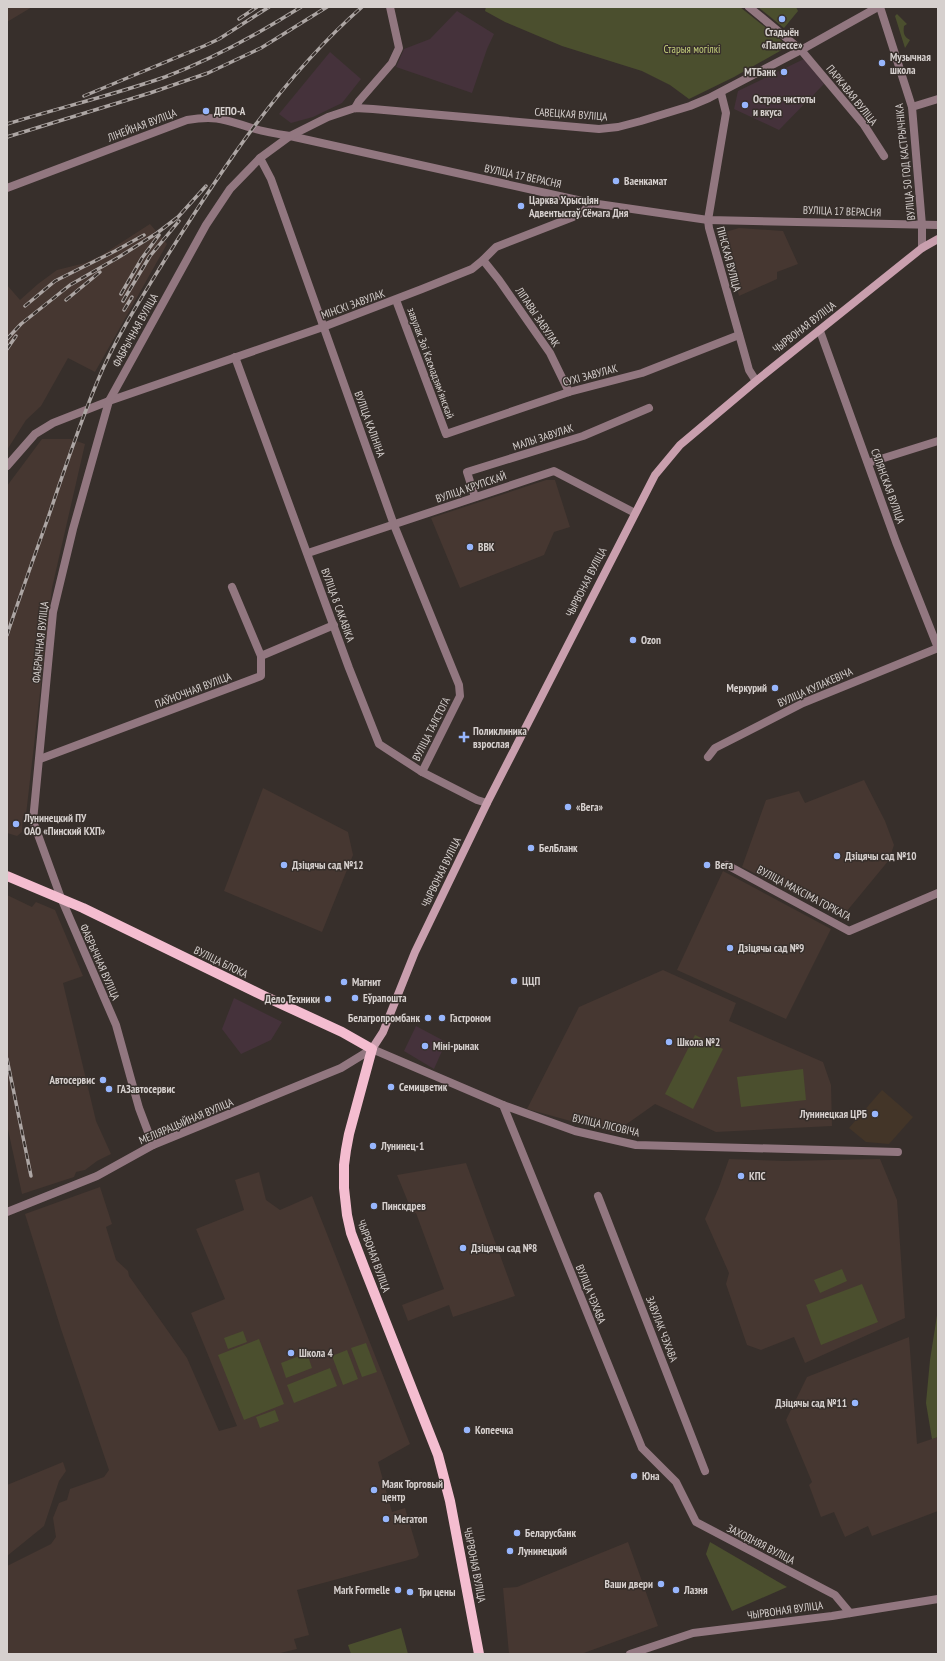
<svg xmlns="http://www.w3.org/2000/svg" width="945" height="1661" font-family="'PT Sans Narrow',sans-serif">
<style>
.commercial{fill:#45323b}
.built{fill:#463731}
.medical{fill:#433528}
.green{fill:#4b4f2e}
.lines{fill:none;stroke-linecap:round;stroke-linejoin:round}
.minor{stroke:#927780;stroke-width:8}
.tertiary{stroke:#927780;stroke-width:8}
.secondary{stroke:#c99fae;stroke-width:8}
.primary{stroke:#f4bdd0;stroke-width:10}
.rail-casing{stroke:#ada6a4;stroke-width:3.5}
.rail{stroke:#372f2b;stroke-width:2;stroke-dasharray:6;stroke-linecap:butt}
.poi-dot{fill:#97b6fd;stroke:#372f2b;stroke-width:1.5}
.labels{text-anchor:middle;stroke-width:3;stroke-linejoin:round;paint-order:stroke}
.poi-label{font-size:11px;font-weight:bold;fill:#d6d0ce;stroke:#372f2b;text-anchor:start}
.park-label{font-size:11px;fill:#c5d07b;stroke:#372f2b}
.street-label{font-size:11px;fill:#d6d0ce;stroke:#372f2b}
</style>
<rect width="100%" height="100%" fill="#372f2b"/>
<!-- commercial -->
<g class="commercial">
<polygon points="457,11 494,34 487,49 472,93 396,67 404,49 430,39"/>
<polygon points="330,52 361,79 342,103 313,117 291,123 279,114"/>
<polygon points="804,59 824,84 779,130 734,109 738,91"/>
<polygon points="234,998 282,1022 271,1040 241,1054 222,1029"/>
<polygon points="416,1026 446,1042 434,1069 404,1051"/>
</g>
<!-- built -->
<g class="built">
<polygon points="7,7 32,7 7,22"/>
<polygon points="150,224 167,244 95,372 68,358 41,406 26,420 7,450 7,285 20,300 38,284 57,270 85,263 102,255"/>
<polygon points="739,228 783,231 798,264 777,272 777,279 739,296 722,233"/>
<polygon points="42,439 71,439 85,444 52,588 26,815 23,816 22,832 17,836 7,833 7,486"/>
<polygon points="546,480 555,480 570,527 554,532 544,555 460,588 431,518"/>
<polygon points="864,780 885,821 894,845 889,860 842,917 742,867 766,800 799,791 805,803"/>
<polygon points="263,788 348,832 353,855 322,932 224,891"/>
<polygon points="723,871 831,929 786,1019 677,970"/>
<polygon points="7,895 32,907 36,902 55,910 83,976 63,983 96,1121 111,1154 97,1161 85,1170 76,1172 74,1177 22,1194 7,1125"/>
<polygon points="663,970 736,1003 729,1021 823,1062 831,1085 832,1126 716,1132 655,1104 614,1133 527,1109 579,1007"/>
<polygon points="729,1159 785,1161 880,1159 897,1200 905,1318 805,1363 794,1337 761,1350 747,1345 726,1284 729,1273 705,1219 719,1187"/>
<polygon points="466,1163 515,1296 453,1317 449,1305 408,1321 402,1305 444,1289 416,1213 413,1214 397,1175"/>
<polygon points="259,1172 266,1200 280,1210 312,1196 410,1444 378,1462 392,1512 405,1508 419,1555 416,1558 297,1590 309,1635 294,1639 297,1649 276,1654 7,1654 7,1566 51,1544 56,1537 53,1518 59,1503 67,1500 70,1489 104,1477 109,1470 61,1329 25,1214 100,1187 112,1224 106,1227 116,1260 128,1271 129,1276 187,1358 219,1431 237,1426 191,1313 225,1299 196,1229 244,1210 235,1180"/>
<polygon points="909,1337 917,1444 938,1437 938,1511 872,1536 868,1526 845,1537 834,1512 821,1517 809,1485 812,1482 786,1420 807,1377"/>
<polygon points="63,1462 66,1471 59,1481 44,1526 7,1556 7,1485"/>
<polygon points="628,1542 658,1626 581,1654 509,1654 503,1588 517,1587"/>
</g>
<!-- medical -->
<polygon class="medical" points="882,1090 913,1117 889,1144 866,1142 849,1128"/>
<!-- green -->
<g class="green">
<polygon points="486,7 740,7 780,39 787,47 734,77 689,99 670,85 642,71 562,46 505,22 485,11"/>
<polygon points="758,7 796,7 798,11 784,28"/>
<path d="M897 14 907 24 904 26C903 33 904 37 910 40L905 48 895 16Z"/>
<polygon points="695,1035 723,1049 693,1109 665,1094"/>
<polygon points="803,1069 806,1100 741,1107 737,1077"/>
<polygon points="842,1269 847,1281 820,1293 814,1280"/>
<polygon points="862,1284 878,1322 821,1345 806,1305"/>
<polygon points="938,1309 938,1437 932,1439 926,1403 930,1360"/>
<polygon points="243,1331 247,1342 228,1349 224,1338"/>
<polygon points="259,1339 284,1404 244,1420 218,1355"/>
<polygon points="366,1343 377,1372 362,1377 351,1348"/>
<polygon points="347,1350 358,1379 343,1385 332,1356"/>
<polygon points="307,1353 312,1368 286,1378 281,1363"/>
<polygon points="330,1368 337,1386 294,1403 287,1385"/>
<polygon points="275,1410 279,1421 260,1428 256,1417"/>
<polygon points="710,1542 787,1587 732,1611 706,1554"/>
<polygon points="401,1628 408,1654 351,1654 348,1645"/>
</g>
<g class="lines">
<!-- minor -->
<g class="minor">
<polyline points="749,7 801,50 864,125 884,156"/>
<polyline points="912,107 938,99"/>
<polyline points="355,108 359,101 392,63 399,48 390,7"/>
<polyline points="260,158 271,179 394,525 459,685 460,696 422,772"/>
<path d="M7 188 187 120C217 115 225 120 252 128 264 132 277 134 290 136"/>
<polyline points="483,260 499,280 550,353 569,392"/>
<polyline points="396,300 446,434 569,392 642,373 739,335"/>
<polyline points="820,331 896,542 938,648"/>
<polyline points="235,357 349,668 379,744 422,772 477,800 487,803"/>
<polyline points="109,401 323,327 422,289 472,269 483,260 496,247 573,217 583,212 591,203"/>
<polyline points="868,463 938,441"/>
<polyline points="475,497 467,472 583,436 649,408"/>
<polyline points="308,553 554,471 635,513"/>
<polyline points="232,587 261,656"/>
<polyline points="708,757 715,748 803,703 938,648"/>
<polyline points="40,759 261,676 261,656 334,625"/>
<polyline points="727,865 849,931 938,893"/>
<polyline points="61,898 116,1025 139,1108 153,1145"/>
<polyline points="503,1105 575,1131 636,1145 898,1152"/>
<polyline points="598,1196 705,1471"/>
</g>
<!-- tertiary -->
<g class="tertiary">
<polyline points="880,7 912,107 922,225 922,248"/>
<polyline points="721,93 726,113 708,220 709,228 746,359 749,370 756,381"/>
<polyline points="290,136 591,203 708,220 938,225"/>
<polyline points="7,466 35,434 53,423 109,401"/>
<polyline points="61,898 33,821 53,612 73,529 109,401 206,225 230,189 260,158 290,136 328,117 355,108 373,109 599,129 618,127 641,121 690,106 709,98 801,50 878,7"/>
<polyline points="7,1212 97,1176 153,1145 341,1068 372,1049 503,1105 642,1448 676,1482 696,1522 835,1595 850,1613"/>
<polyline points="630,1654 693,1633 832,1616 938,1599"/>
</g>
<!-- secondary -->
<polyline class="secondary" points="372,1049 383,1032 415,952 487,803 655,475 680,445 756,381 922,248 938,239"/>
<!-- primary -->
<polyline class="primary" points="7,876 83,908 264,996 342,1032 372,1049 349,1134 346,1150 344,1165 344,1188 347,1215 351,1233 364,1267 438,1455 450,1501 479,1654"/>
<!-- rail casing -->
<g class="rail-casing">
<g id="rail">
<polyline points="239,19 257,7"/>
<polyline points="84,96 204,46 219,39 269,7"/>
<path d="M7 124C59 108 113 95 165 77 213 59 258 34 301 7"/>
<polyline points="7,137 150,93 208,73 261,48 327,7"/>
<polyline points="121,294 142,258 159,235"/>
<polyline points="66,300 100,272"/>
<polyline points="123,301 150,256 179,221"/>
<polyline points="25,306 55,281 115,251 144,235"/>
<polyline points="124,310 132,297"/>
<polyline points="7,339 21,324 70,285 119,257 157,233 178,217 206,186"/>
<polyline points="7,349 16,336"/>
<path d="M7 635C20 596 34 557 48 518 64 471 79 425 98 380 116 337 142 297 166 258 222 169 282 77 362 7"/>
<polyline points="7,1059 31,1176"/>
</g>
</g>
<!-- rail -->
<use href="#rail" class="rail"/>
</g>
<!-- markers -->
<g class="poi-dot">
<circle cx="782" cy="19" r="4"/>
<circle cx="882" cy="63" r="4"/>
<circle cx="784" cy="72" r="4"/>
<circle cx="745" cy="105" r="4"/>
<circle cx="206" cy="111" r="4"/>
<circle cx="616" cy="181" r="4"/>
<circle cx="521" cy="206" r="4"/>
<circle cx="470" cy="547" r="4"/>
<circle cx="633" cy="640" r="4"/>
<circle cx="775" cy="688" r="4"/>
<path d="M462 731h4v4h4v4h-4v4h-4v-4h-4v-4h4z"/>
<circle cx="568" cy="807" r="4"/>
<circle cx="16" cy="824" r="4"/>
<circle cx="531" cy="848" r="4"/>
<circle cx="837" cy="856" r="4"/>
<circle cx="284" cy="865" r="4"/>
<circle cx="707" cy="865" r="4"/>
<circle cx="730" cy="948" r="4"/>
<circle cx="514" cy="981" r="4"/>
<circle cx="344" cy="982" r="4"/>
<circle cx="355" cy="998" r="4"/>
<circle cx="328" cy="999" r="4"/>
<circle cx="428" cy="1018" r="4"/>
<circle cx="442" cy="1018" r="4"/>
<circle cx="669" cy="1042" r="4"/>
<circle cx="425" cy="1046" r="4"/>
<circle cx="103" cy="1080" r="4"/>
<circle cx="391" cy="1087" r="4"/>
<circle cx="109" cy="1089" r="4"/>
<circle cx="875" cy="1114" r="4"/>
<circle cx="373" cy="1146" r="4"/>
<circle cx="741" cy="1176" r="4"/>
<circle cx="374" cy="1206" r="4"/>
<circle cx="463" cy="1248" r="4"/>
<circle cx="291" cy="1353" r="4"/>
<circle cx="855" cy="1403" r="4"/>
<circle cx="467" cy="1430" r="4"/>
<circle cx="634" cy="1476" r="4"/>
<circle cx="374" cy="1490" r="4"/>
<circle cx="386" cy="1519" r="4"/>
<circle cx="517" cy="1533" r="4"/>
<circle cx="510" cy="1551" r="4"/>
<circle cx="661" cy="1584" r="4"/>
<circle cx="398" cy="1590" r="4"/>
<circle cx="676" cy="1590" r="4"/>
<circle cx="410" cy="1592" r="4"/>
</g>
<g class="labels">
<!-- poi labels -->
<g class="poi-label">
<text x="782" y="36" text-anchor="middle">Стадыён<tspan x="782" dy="13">«Палессе»</tspan></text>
<text x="890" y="61">Музычная<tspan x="890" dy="13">школа</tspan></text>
<text x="776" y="76" text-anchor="end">МТБанк</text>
<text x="753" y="103">Остров чистоты<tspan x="753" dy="13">и вкуса</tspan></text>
<text x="214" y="115">ДЕПО-А</text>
<text x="624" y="185">Ваенкамат</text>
<text x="529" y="204">Царква Хрысціян<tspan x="529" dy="13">Адвентыстаў Сёмага Дня</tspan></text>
<text x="478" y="551">ВВК</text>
<text x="641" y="644">Ozon</text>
<text x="767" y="692" text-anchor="end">Меркурий</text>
<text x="473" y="735">Поликлиника<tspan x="473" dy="13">взрослая</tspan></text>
<text x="576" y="811">«Вега»</text>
<text x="24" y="822">Лунинецкий ПУ<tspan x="24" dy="13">ОАО «Пинский КХП»</tspan></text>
<text x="539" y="852">БелБланк</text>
<text x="845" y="860">Дзіцячы сад №10</text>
<text x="292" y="869">Дзіцячы сад №12</text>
<text x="715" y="869">Вега</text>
<text x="738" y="952">Дзіцячы сад №9</text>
<text x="522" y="985">ЦЦП</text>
<text x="352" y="986">Магнит</text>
<text x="363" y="1002">Еўрапошта</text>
<text x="320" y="1003" text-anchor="end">Дело Техники</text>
<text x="420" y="1022" text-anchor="end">Белагропромбанк</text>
<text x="450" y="1022">Гастроном</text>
<text x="677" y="1046">Школа №2</text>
<text x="433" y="1050">Міні-рынак</text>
<text x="95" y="1084" text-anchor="end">Автосервис</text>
<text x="399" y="1091">Семицветик</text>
<text x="117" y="1093">ГАЗавтосервис</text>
<text x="867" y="1118" text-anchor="end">Лунинецкая ЦРБ</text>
<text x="381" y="1150">Лунинец-1</text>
<text x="749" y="1180">КПС</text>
<text x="382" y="1210">Пинскдрев</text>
<text x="471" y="1252">Дзіцячы сад №8</text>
<text x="299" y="1357">Школа 4</text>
<text x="847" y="1407" text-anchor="end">Дзіцячы сад №11</text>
<text x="475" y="1434">Копеечка</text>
<text x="642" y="1480">Юна</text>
<text x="382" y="1488">Маяк Торговый<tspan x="382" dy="13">центр</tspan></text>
<text x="394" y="1523">Мегатоп</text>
<text x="525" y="1537">Беларусбанк</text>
<text x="518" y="1555">Лунинецкий</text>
<text x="653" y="1588" text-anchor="end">Ваши двери</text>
<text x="390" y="1594" text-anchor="end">Mark Formelle</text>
<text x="684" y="1594">Лазня</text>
<text x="418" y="1596">Три цены</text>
</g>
<!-- park labels -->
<g class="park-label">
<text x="692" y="53">Старыя могілкі</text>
</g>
<!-- street labels -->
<g class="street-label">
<text transform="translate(852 95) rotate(51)" y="4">ПАРКАВАЯ ВУЛІЦА</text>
<text transform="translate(571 114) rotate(4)" y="4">САВЕЦКАЯ ВУЛІЦА</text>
<text transform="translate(142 125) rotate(-21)" y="4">ЛІНЕЙНАЯ ВУЛІЦА</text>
<text transform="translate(905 162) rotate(-96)" y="4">ВУЛІЦА 50 ГОД КАСТРЫЧНІКА</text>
<text transform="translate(523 176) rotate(12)" y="4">ВУЛІЦА 17 ВЕРАСНЯ</text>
<text transform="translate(842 211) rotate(2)" y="4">ВУЛІЦА 17 ВЕРАСНЯ</text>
<text transform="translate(729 259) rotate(75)" y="4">ПІНСКАЯ ВУЛІЦА</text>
<text transform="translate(353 304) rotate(-20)" y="4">МІНСКІ ЗАВУЛАК</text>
<text transform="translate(538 317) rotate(56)" y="4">ЛІПАВЫ ЗАВУЛАК</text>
<text transform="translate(804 327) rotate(-38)" y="4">ЧЫРВОНАЯ ВУЛІЦА</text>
<text transform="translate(135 330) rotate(-61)" y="4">ФАБРЫЧНАЯ ВУЛІЦА</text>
<text transform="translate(431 363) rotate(70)" y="4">завулак Зоі Касмадзямʼянскай</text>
<text transform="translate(590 375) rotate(-15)" y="4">СУХІ ЗАВУЛАК</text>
<text transform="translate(370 424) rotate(70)" y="4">ВУЛІЦА КАЛІНІНА</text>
<text transform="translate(543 437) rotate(-18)" y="4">МАЛЫ ЗАВУЛАК</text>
<text transform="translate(888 486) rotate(70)" y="4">СЯЛЯНСКАЯ ВУЛІЦА</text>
<text transform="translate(471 487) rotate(-19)" y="4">ВУЛІЦА КРУПСКАЙ</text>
<text transform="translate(586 582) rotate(-63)" y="4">ЧЫРВОНАЯ ВУЛІЦА</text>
<text transform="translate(338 605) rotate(70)" y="4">ВУЛІЦА 8 САКАВІКА</text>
<text transform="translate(40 642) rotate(-84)" y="4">ФАБРЫЧНАЯ ВУЛІЦА</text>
<text transform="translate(815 687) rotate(-24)" y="4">ВУЛІЦА КУЛАКЕВІЧА</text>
<text transform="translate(193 690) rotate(-21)" y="4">ПАЎНОЧНАЯ ВУЛІЦА</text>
<text transform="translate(431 729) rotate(-63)" y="4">ВУЛІЦА ТАЛСТОГА</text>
<text transform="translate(441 872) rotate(-64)" y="4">ЧЫРВОНАЯ ВУЛІЦА</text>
<text transform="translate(804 893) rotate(28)" y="4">ВУЛІЦА МАКСІМА ГОРКАГА</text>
<text transform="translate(100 962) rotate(66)" y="4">ФАБРЫЧНАЯ ВУЛІЦА</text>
<text transform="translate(221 962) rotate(26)" y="4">ВУЛІЦА БЛОКА</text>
<text transform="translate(186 1121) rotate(-23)" y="4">МЕЛІЯРАЦЫЙНАЯ ВУЛІЦА</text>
<text transform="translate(606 1125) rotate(13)" y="4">ВУЛІЦА ЛІСОВІЧА</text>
<text transform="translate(374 1256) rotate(70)" y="4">ЧЫРВОНАЯ ВУЛІЦА</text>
<text transform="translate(591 1294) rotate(68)" y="4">ВУЛІЦА ЧЭХАВА</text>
<text transform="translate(662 1329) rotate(69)" y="4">ЗАВУЛАК ЧЭХАВА</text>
<text transform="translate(761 1544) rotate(27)" y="4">ЗАХОДНЯЯ ВУЛІЦА</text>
<text transform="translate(475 1565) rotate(79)" y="4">ЧЫРВОНАЯ ВУЛІЦА</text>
<text transform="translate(785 1610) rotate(-8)" y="4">ЧЫРВОНАЯ ВУЛІЦА</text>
</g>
</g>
<!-- border -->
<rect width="945" height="1661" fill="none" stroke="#d6d0ce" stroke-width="16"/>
</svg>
